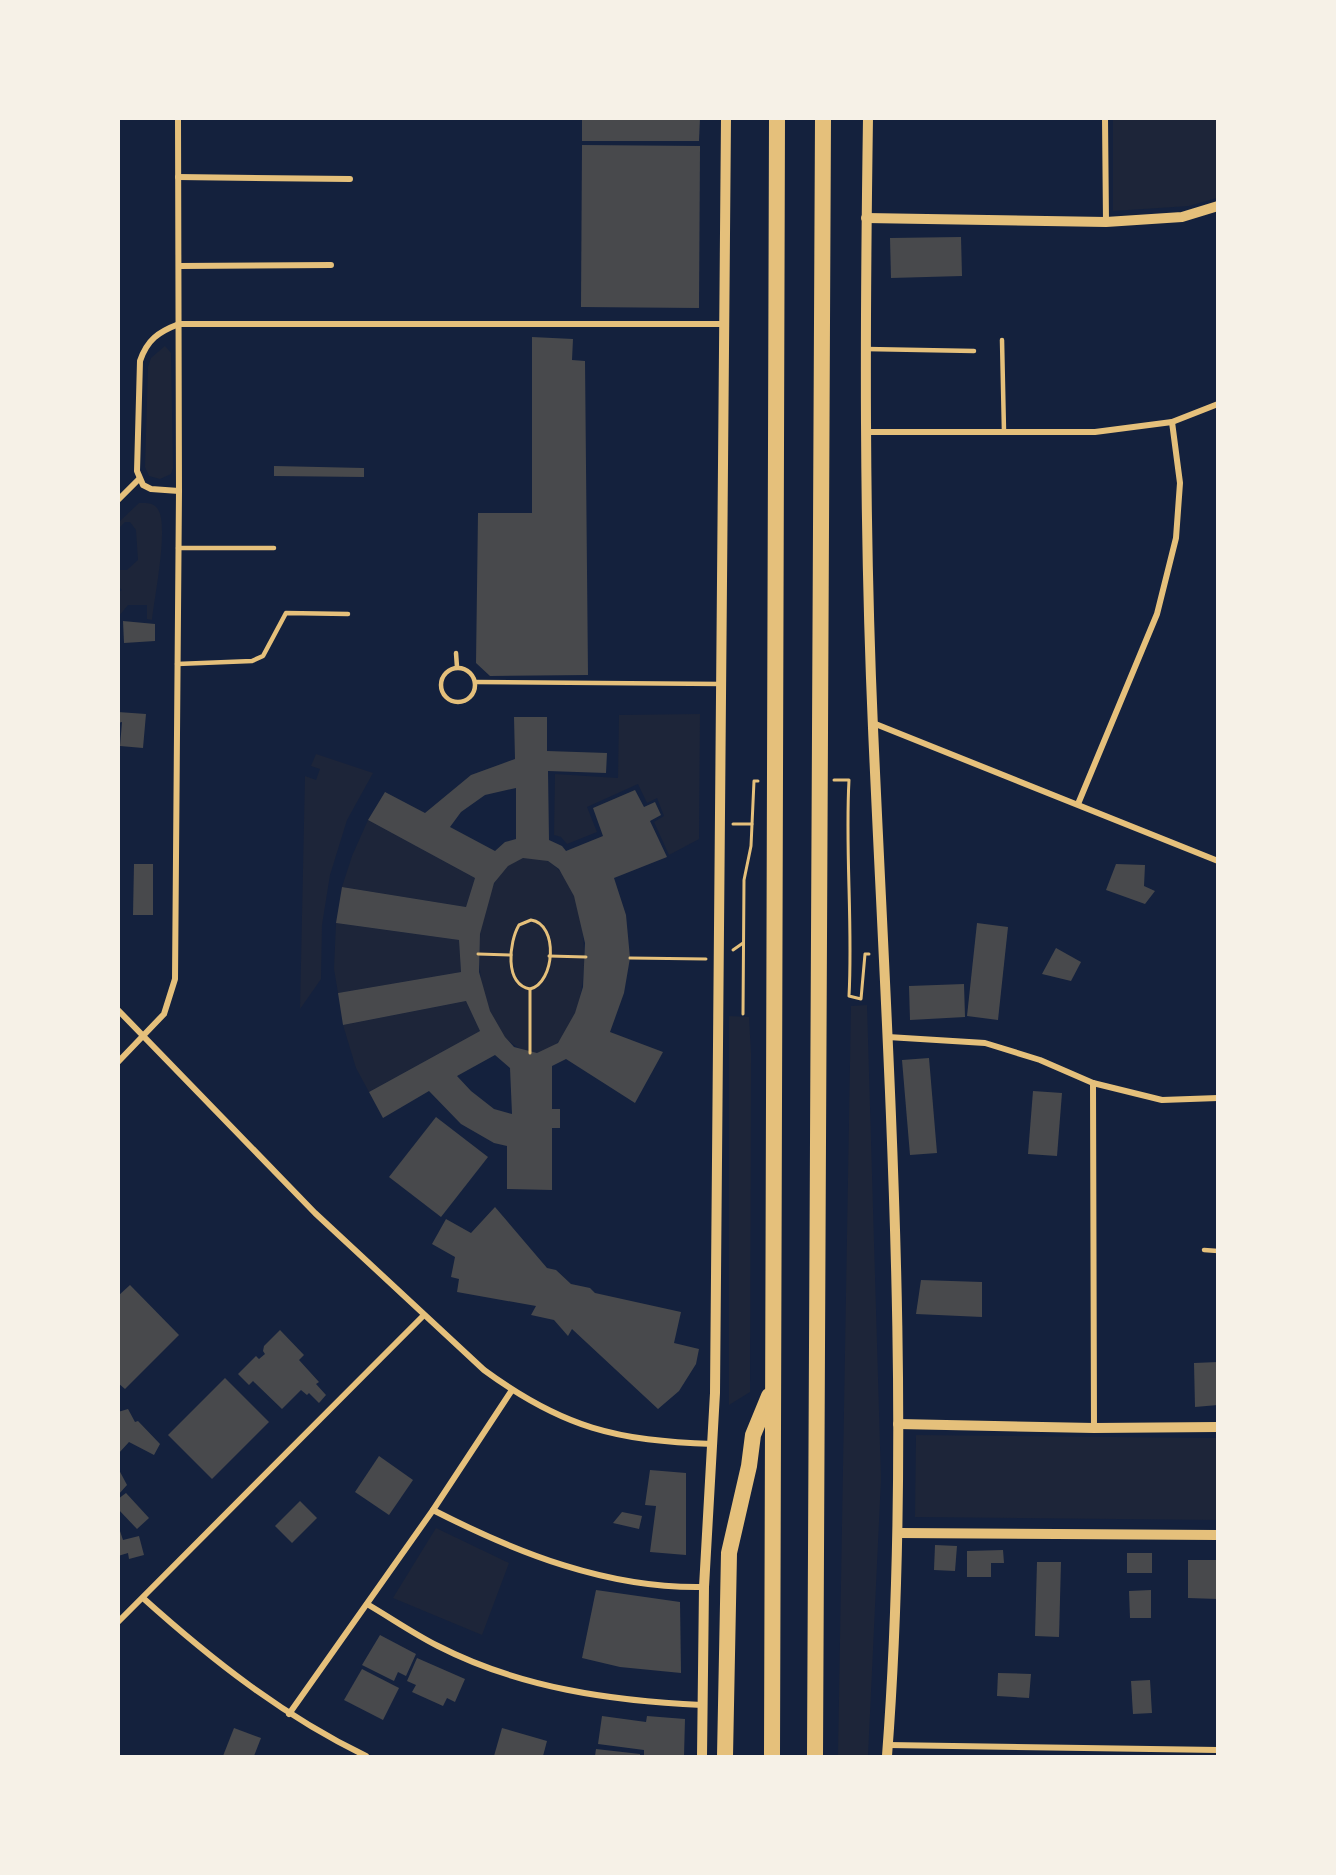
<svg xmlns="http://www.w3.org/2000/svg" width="1336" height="1875" font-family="Helvetica,sans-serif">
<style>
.green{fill:#1d2539}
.building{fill:#48494c;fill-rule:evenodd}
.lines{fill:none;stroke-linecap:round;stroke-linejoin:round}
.path{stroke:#e5c07b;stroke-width:3}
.service{stroke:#e5c07b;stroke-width:4.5}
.minor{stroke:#e5c07b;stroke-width:6}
.tertiary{stroke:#e5c07b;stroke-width:10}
.motorway{stroke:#e5c07b;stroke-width:16}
</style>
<rect width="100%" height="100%" fill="#14213d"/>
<!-- green -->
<g class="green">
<polygon points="1113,119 1217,119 1217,198 1189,206 1113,211"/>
<polygon points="165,346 171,353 173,468 171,474 160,479 149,476 145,467 148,367 151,358"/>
<path d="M139 503C146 503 152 502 157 508 170 522 154 599 152 620L147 619V605H128L119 616V592L122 590 119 587V570H127L138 560 136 530 130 522H125L119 528V522Z"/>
<polygon points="700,714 699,839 669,855 654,822 664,816 657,798 647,803 638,784 587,807 597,832 567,844 561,837 554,835 555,774 618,778 619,715"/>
<polygon points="316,754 373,773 347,820 330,875 322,925 321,979 300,1009 305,776 316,780 320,769 311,766"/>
<polygon points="368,820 475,878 466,907 342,887 352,856"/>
<path d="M523 858C532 858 541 857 549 862 594 889 595 1010 557 1043 552 1048 544 1051 537 1053 467 1047 466 907 506 867 510 863 517 861 523 858Z"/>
<polygon points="336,923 459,940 461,972 338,993 334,969"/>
<polygon points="466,1001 480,1031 369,1092 356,1068 343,1025"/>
<polygon points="867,1005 881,1479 868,1756 838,1756 851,1006"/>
<polygon points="729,1016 749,1017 751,1053 750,1392 729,1405"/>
<polygon points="916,1435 1217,1438 1217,1520 915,1517"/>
<polygon points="436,1528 509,1563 482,1635 393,1598"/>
</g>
<!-- building -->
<g class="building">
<polygon points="582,118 700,118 699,141 582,141"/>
<polygon points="582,145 700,146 699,308 581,307"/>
<polygon points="961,237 962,276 891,278 890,238"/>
<polygon points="532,337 573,339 572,360 585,361 588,675 490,676 476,663 478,513 532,513"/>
<polygon points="274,466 364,468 364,477 274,476"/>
<polygon points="123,621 155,624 155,641 124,643"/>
<polygon points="118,712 146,714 143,748 120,746 122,722 118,723"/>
<path d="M514 717H547V751L607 753 606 773 548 771 549 840 562 846 566 851 603 836 593 808 635 790 644 807 655 802 661 815 650 821 667 857 614 878 626 915 630 958 624 993 610 1032 663 1052 635 1103 566 1059 552 1066V1109H560V1128H552V1190L507 1189V1146L494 1143 461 1124 429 1091 383 1118 369 1092 480 1031 466 1001 343 1025 338 993 461 972 459 940 336 923 342 887 466 907 475 878 368 820 385 792 425 813 471 775 515 759ZM516 788V839L505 842 495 851 450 827 461 812 485 795ZM523 858 548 861 559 869 574 896 585 943 583 987 575 1013 558 1043 537 1053 514 1047 505 1037 490 1011 479 972 480 934 494 883 508 866ZM495 1055 510 1068 512 1114 494 1109 471 1091 457 1076Z"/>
<polygon points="134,864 153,864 153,915 133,915"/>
<polygon points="1116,864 1145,865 1144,886 1155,891 1145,904 1106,890"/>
<polygon points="977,923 1008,927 998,1020 967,1016"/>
<polygon points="1056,948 1081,962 1071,981 1042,974"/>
<polygon points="964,984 965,1017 910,1020 909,986"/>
<polygon points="929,1058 937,1153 910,1155 902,1060"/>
<polygon points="1033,1091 1062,1093 1057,1156 1028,1154"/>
<polygon points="436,1117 488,1157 441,1217 389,1177"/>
<polygon points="495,1207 547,1268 556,1270 571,1284 590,1288 595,1293 681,1312 674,1343 699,1349 696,1364 679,1391 658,1409 572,1329 568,1336 554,1320 531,1315 536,1306 457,1292 459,1279 451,1277 455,1257 432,1244 446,1219 471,1233"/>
<polygon points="921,1280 982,1282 982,1317 916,1314"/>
<polygon points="130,1285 179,1335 125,1389 118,1383 118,1296"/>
<polygon points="280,1330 304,1355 299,1360 319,1382 316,1384 326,1395 319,1403 309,1393 307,1395 301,1390 282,1409 253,1381 249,1385 238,1374 256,1356 259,1359 265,1354 263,1351 264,1346"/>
<polygon points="1218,1362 1218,1405 1195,1407 1194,1363"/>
<polygon points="225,1378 269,1422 212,1479 168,1435"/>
<polygon points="128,1409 135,1422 138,1421 160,1444 154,1455 129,1442 118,1454 118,1412"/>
<polygon points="379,1456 413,1480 389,1515 355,1492"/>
<polygon points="118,1468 127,1485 118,1495"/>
<polygon points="650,1470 686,1473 686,1555 650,1552 656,1506 645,1505"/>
<polygon points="126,1493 149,1518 137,1529 118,1509 118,1499"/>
<polygon points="300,1501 317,1518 292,1543 275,1526"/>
<polygon points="622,1512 642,1516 639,1529 613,1523"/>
<polygon points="118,1525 123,1540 139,1536 144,1555 129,1559 128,1553 118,1556"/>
<polygon points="935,1545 957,1546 955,1571 934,1570"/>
<polygon points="1003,1550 1004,1563 991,1563 991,1577 967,1577 967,1551"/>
<rect x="1127" y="1553" width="25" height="20"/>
<polygon points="1188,1560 1218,1560 1218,1599 1188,1598"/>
<polygon points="1037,1562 1061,1562 1059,1637 1035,1636"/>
<polygon points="596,1590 680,1602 681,1673 620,1667 582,1658"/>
<polygon points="1151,1590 1151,1618 1130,1618 1129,1591"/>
<polygon points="380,1635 416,1654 406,1676 398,1672 394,1681 362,1665"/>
<polygon points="417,1658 465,1679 455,1702 447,1698 443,1706 412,1692 416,1685 407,1681"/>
<polygon points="362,1669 399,1688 383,1720 344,1700"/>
<polygon points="998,1673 1031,1674 1029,1698 997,1696"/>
<polygon points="1150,1680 1152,1713 1133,1714 1131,1681"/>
<polygon points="602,1716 646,1722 647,1716 685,1719 684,1756 644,1756 644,1750 598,1744"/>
<polygon points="234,1728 261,1738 254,1756 223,1756"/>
<polygon points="502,1728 547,1741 543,1756 494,1756"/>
<polygon points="596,1749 640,1754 640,1756 595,1756"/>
</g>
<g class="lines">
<!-- path -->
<g class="path">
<path d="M834 780H849C845 852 853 924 849 996L861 999 865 954H869"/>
<polyline points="733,824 752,824"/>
<path d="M531 920C559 924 555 983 530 989 504 984 509 942 519 925Z"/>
<polyline points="733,950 743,943"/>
<polyline points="478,954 511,955"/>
<polyline points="549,956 586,957"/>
<polyline points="630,958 706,959"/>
<polyline points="743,1014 744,880 751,846 754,781 758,781"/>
<polyline points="530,1053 530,989"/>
</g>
<!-- service -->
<g class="service">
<polyline points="1002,340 1004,432"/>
<polyline points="866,349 974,351"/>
<polyline points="178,548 274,548"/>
<polyline points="456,653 457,667"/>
<polyline points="177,664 252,661 263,656 286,613 348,614"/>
<circle cx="458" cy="685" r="17"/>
<polyline points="475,682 721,684"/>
<polyline points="1204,1250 1218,1251"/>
</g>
<!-- minor -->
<g class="minor">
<polyline points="1105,118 1106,222"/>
<polyline points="178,177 350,179"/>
<polyline points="179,266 331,265"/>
<polyline points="867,432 1095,432 1172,422 1218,404"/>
<path d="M179 491 151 489 143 485 137 471 140 361C147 340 158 332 179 324H723"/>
<polyline points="118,500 139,479"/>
<polyline points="873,723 1218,861"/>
<polyline points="1078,804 1157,614 1176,538 1180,483 1172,422"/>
<path d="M118 1010 315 1213 484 1370C563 1428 617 1441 713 1444"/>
<polyline points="888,1037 985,1043 1040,1060 1093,1083 1162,1100 1218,1098"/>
<polyline points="118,1062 164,1014 175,979 179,491 178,118"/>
<polyline points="1093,1083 1094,1428"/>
<path d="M433 1510C517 1553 608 1589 704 1587"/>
<path d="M143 1598C212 1660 282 1715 366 1756"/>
<path d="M367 1604C391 1618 414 1634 438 1646 520 1688 612 1701 702 1705"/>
<polyline points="118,1622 424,1315"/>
<polyline points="289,1714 433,1510 512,1390"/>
<polyline points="888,1745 1218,1750"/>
</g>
<!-- tertiary -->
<g class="tertiary">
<path d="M868 118C865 321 864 525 873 728 888 1070 913 1414 887 1756"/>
<polyline points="866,218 1106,222 1182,217 1218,206"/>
<polyline points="898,1424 1094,1428 1218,1427"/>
<polyline points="899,1533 1218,1535"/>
<polyline points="702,1756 704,1587 715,1393 726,118"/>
</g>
<!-- motorway -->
<g class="motorway">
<polyline points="725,1756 729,1553 749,1466 753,1435 769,1396"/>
<polyline points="772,1756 777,118"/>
<polyline points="815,1756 823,118"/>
</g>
</g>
<!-- border -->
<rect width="1336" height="1875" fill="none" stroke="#f6f1e7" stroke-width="240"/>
</svg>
